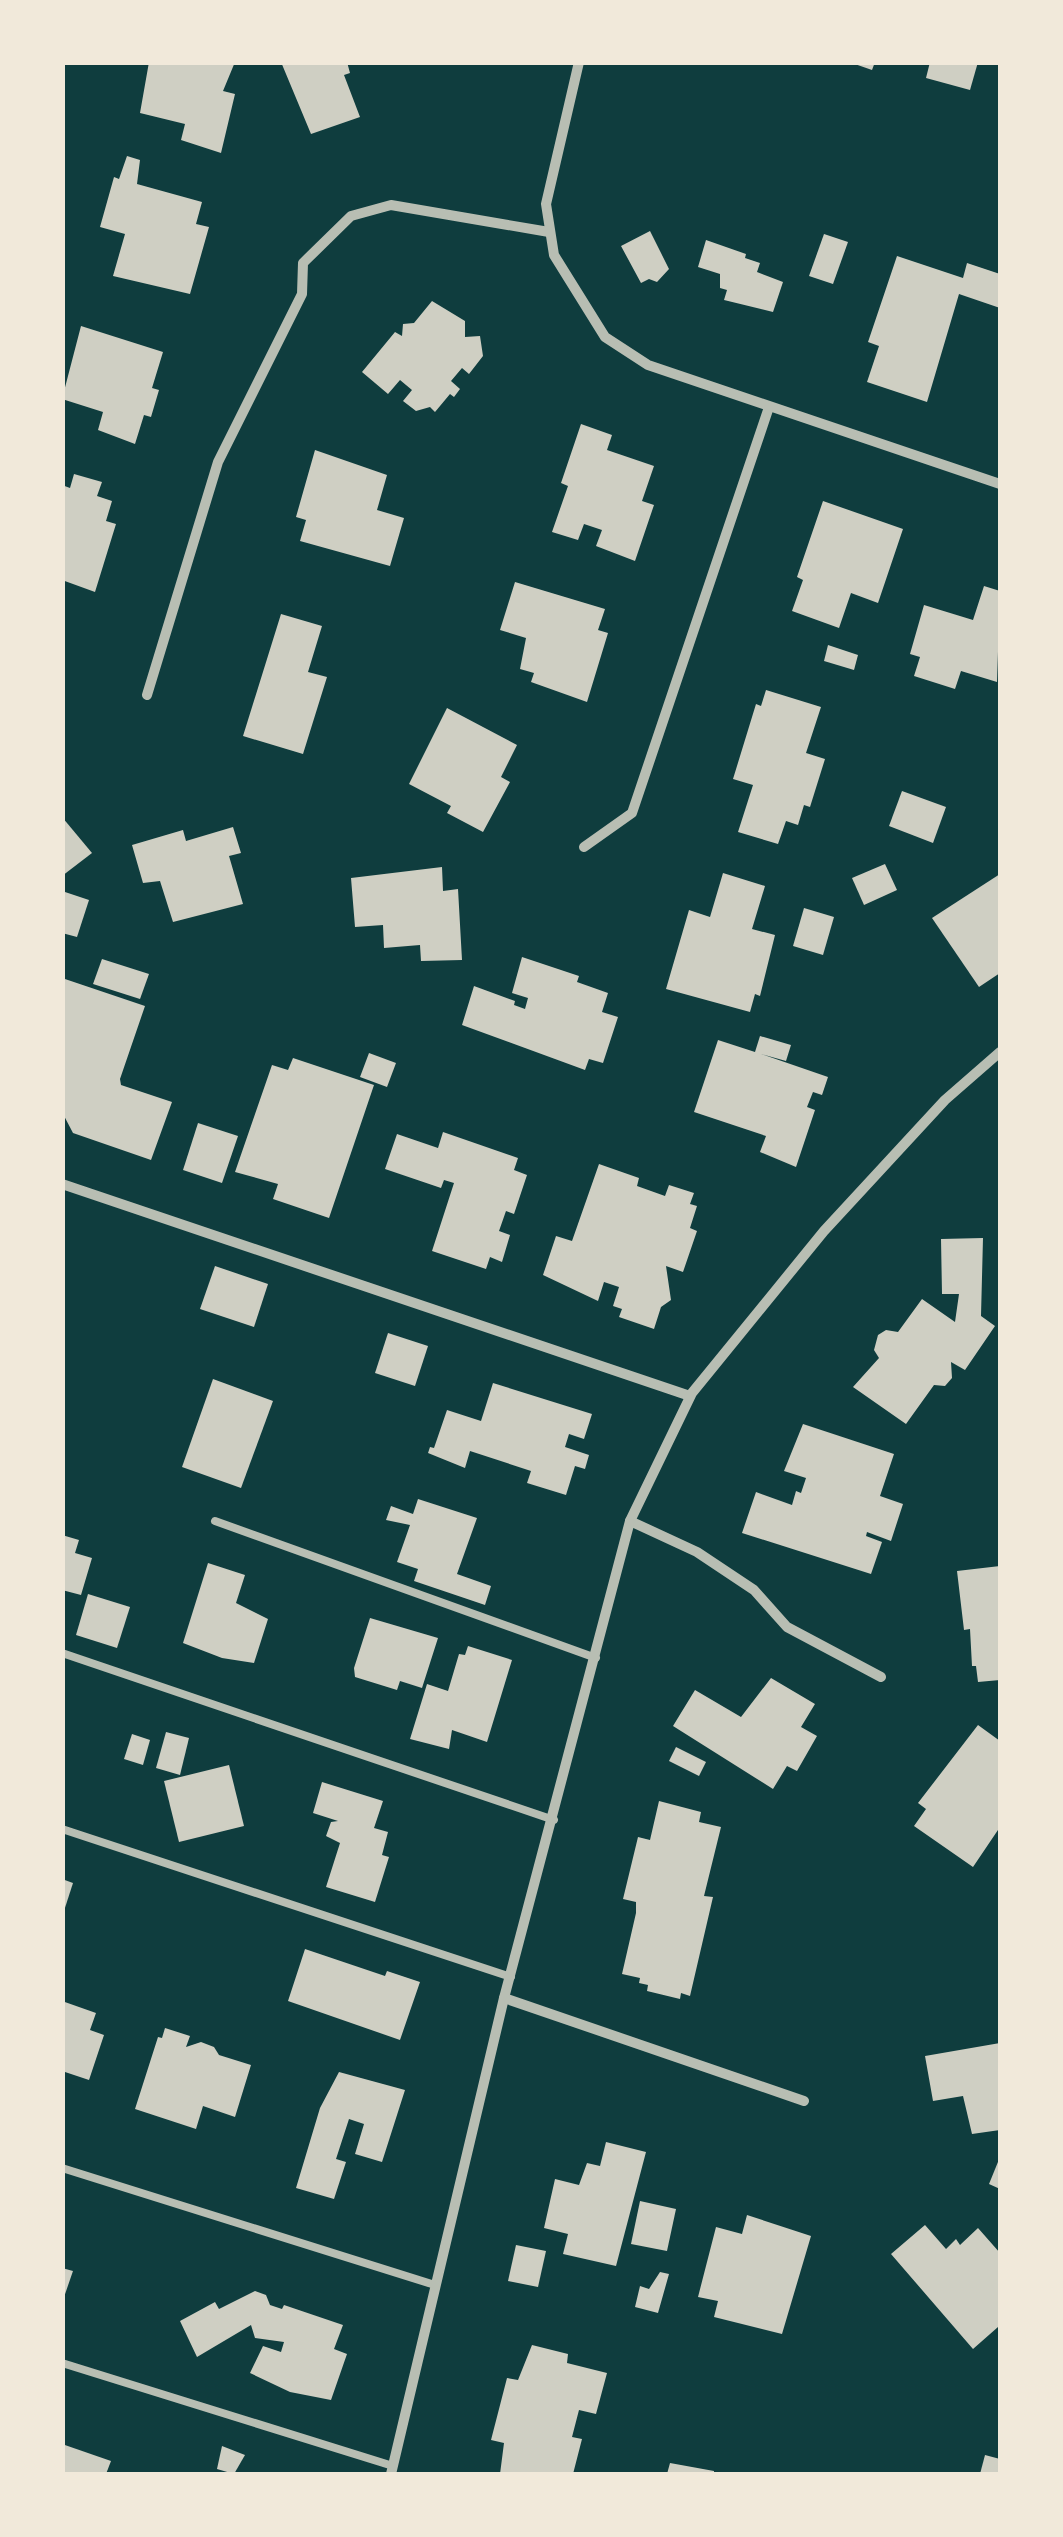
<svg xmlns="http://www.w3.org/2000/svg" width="1063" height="2537" font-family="'Sofia Sans Condensed',sans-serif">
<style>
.building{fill:#cfcfc3}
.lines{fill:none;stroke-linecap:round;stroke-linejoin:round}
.service{stroke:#b8beb3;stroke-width:8}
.minor{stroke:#b8beb3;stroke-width:10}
</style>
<rect width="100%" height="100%" fill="#0f3d3e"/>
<!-- building -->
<g class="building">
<polygon points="149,62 235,62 223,91 235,94 221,153 181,140 185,124 140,113"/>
<polygon points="281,62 347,62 350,73 344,75 360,117 311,134"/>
<polygon points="849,62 875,62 872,70"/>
<polygon points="930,62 978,62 970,90 926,78"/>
<polygon points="127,156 140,160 137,184 202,202 196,224 209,227 190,294 113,276 125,234 100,227 114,177 119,179"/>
<polygon points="650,231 669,269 657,282 649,279 641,283 621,246"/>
<polygon points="824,234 848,242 833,284 809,276"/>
<polygon points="706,240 746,254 745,258 760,263 757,272 783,282 773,312 724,300 727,290 720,288 720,274 698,267"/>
<polygon points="897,256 963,278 967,263 1000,274 1000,308 959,294 927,402 867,382 879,346 868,342"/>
<polygon points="432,301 465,321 465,337 480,336 483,356 469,374 462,368 451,381 460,389 454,397 450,394 435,412 430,407 416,411 403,401 412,390 400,380 388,394 362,372 395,332 402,336 403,324 414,323"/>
<polygon points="81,326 163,352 152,388 159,390 151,417 144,415 135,444 98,430 103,412 62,399"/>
<polygon points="581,424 612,435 607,450 654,466 642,501 654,505 635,561 596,546 602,530 584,524 578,540 552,532 568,486 561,483"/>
<polygon points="315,450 387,475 377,510 404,518 390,566 300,541 306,520 296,517"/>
<polygon points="74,474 102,482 97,496 112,501 106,521 116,524 95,592 62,580 62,485 70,488"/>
<polygon points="823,501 903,529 878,603 851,593 839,628 792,611 803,580 797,577"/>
<polygon points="515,582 605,609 598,630 608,633 587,702 531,682 534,673 520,669 526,638 500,630"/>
<polygon points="984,586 1000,591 997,682 961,671 955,689 914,676 920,657 910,654 924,605 973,620"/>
<polygon points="281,614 322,626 308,672 327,677 303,754 243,736"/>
<polygon points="828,645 858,655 854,670 824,661"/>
<polygon points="766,690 821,707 806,753 825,759 810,807 804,805 798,825 786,821 778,844 738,832 753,785 733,779 756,704 761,706"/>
<polygon points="447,708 517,745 501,777 510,782 483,832 447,813 451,806 409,784"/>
<polygon points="902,791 946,807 933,843 889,826"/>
<polygon points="62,817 92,853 62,876"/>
<polygon points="233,827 241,853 229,856 243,904 173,922 160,881 143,883 132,845 183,830 186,841"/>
<polygon points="885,864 897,890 864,905 852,878"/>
<polygon points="442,867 443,891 458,889 462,960 421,961 420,945 384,948 383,925 355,927 351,878"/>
<polygon points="723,873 765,886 752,929 775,935 760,996 755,994 750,1012 666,989 689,910 710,917"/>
<polygon points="1000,874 1000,973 979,987 932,918"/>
<polygon points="62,891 89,900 77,937 62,933"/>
<polygon points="804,908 834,917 823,955 793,946"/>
<polygon points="522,957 579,976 577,982 608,993 602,1012 618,1017 603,1063 589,1059 585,1070 462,1025 474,986 515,1001 514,1005 525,1009 528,998 512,993"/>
<polygon points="102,959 149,974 140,999 93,984"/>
<polygon points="62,978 145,1006 120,1079 121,1085 172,1102 151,1160 73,1133 62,1112"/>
<polygon points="760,1036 791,1045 786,1061 761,1054 828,1077 822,1095 813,1092 807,1107 815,1110 796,1167 760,1152 766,1136 694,1112 718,1040 755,1052"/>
<polygon points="369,1053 396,1063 387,1087 360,1077"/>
<polygon points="293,1058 374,1085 329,1218 273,1199 278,1184 235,1172 272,1065 288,1070"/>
<polygon points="198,1123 238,1136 222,1183 183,1170"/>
<polygon points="443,1132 518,1158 514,1170 527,1175 514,1214 506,1211 499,1231 510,1235 502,1262 490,1257 486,1269 432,1251 454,1183 444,1180 441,1188 385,1169 397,1134 438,1148"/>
<polygon points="599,1164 639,1178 637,1186 665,1196 669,1185 694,1193 690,1204 697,1206 690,1228 697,1231 683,1272 666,1266 671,1300 661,1307 654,1329 619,1317 622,1309 613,1306 619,1287 604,1282 598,1301 543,1275 556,1236 572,1241"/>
<polygon points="983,1238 981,1316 995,1326 965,1370 951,1362 952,1378 945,1386 934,1385 906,1424 853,1387 879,1358 874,1350 878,1335 886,1330 898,1332 922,1299 955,1322 959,1294 942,1294 941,1239"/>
<polygon points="215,1266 268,1284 254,1327 200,1309"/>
<polygon points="388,1333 428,1346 415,1386 375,1373"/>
<polygon points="213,1379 273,1401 241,1488 182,1467"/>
<polygon points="493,1383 592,1414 584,1439 569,1434 565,1447 589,1455 585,1469 575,1466 566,1495 527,1483 531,1471 470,1451 465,1468 428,1453 430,1447 434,1448 447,1410 481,1421"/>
<polygon points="803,1424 894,1454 880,1496 903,1504 891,1541 867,1532 866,1536 882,1542 871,1574 742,1533 756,1492 792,1505 796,1491 801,1493 806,1478 784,1471"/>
<polygon points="418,1499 477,1518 457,1574 491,1586 485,1605 414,1581 418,1569 397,1562 410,1525 386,1520 391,1506 413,1514"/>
<polygon points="62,1535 79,1540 75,1553 92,1558 81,1595 62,1590"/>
<polygon points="208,1563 245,1575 236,1603 268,1619 254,1663 222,1658 183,1643"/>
<polygon points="1000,1566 1000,1680 978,1682 976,1666 972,1666 970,1629 964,1630 957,1571"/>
<polygon points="88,1594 130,1607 117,1648 76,1635"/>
<polygon points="370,1618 438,1638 422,1688 400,1681 397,1690 355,1677 354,1668"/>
<polygon points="468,1646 512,1660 487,1742 452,1730 449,1749 410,1739 427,1684 448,1691 459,1654 465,1655"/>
<polygon points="771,1678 815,1704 801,1727 817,1736 797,1771 787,1766 773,1789 673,1726 695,1690 741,1717"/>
<polygon points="978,1725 1000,1741 1000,1827 973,1867 914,1826 926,1809 918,1803"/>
<polygon points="166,1732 189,1738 180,1775 156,1768"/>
<polygon points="132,1734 150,1740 143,1765 124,1759"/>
<polygon points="676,1747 706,1762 699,1776 669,1761"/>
<polygon points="229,1765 244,1826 179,1842 164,1781"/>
<polygon points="322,1782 383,1801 374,1828 388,1832 382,1855 389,1857 375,1902 326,1887 340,1843 326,1836 331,1822 338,1821 313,1813"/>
<polygon points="659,1801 701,1812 699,1822 721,1827 704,1896 713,1897 690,1996 681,1993 680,1999 647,1991 648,1985 639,1983 640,1978 622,1974 636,1913 636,1902 623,1899 638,1837 650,1840"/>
<polygon points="62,1879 73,1883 63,1914 62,1914"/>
<polygon points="305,1949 385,1976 387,1971 420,1982 400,2040 288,2001"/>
<polygon points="62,2001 96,2013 90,2030 104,2035 89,2080 62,2071"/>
<polygon points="165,2028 190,2036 186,2047 201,2042 214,2047 219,2055 251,2065 235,2117 203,2106 196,2129 135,2109 158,2037 162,2038"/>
<polygon points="1000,2043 1000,2130 972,2134 963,2096 933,2101 925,2056"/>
<polygon points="339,2072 405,2090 382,2162 355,2154 364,2124 349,2119 336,2159 346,2162 334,2199 296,2188 320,2108"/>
<polygon points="606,2142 646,2152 616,2266 563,2254 568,2234 544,2228 555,2179 579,2185 587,2163 600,2166"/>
<polygon points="1000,2157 1000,2189 989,2184"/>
<polygon points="640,2201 676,2209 667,2251 631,2244"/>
<polygon points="747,2215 811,2236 782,2334 714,2317 718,2301 698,2297 716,2227 742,2234"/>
<polygon points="925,2225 946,2249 956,2239 960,2245 978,2228 1000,2253 1000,2330 998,2327 973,2349 891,2254"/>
<polygon points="516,2245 546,2251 538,2287 508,2281"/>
<polygon points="62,2268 73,2271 63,2300 62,2300"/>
<polygon points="660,2272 669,2274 658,2313 635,2307 640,2286 649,2289"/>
<polygon points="255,2291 266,2295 270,2305 282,2309 284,2305 343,2325 334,2349 347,2354 331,2400 290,2392 250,2373 263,2346 281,2352 284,2342 255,2338 251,2325 197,2357 180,2321 215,2302 219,2309"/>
<polygon points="532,2345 568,2354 567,2363 607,2373 596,2414 579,2410 572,2437 582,2439 573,2474 500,2474 504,2443 491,2440 507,2378 518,2380"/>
<polygon points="62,2444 111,2461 106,2474 62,2474"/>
<polygon points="222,2446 245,2455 234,2474 217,2469"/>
<polygon points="985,2455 1000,2459 1000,2474 980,2474"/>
<polygon points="670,2463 714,2471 714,2474 667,2474"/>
</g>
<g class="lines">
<!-- service -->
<g class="service">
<polyline points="215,1521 596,1658"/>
<polyline points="62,1653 554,1820"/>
<polyline points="62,1829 511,1977"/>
<polyline points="62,2168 435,2285"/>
<polyline points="62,2363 393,2466"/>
</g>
<!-- minor -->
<g class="minor">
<polyline points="579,62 546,204 554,255 605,337 648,365 1000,484"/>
<polyline points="147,695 218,462 302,294 303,263 351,216 391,205 549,232"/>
<polyline points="584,847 632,813 768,410"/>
<polyline points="62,1184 690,1396"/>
<polyline points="630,1521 697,1552 754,1590 787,1627 881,1677"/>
<polyline points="504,1998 804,2101"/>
<polyline points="391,2474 504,1998 630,1521 692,1393 824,1231 945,1100 1000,1052"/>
</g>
</g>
<!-- border -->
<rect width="1063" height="2537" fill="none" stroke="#f1e9da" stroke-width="130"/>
</svg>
